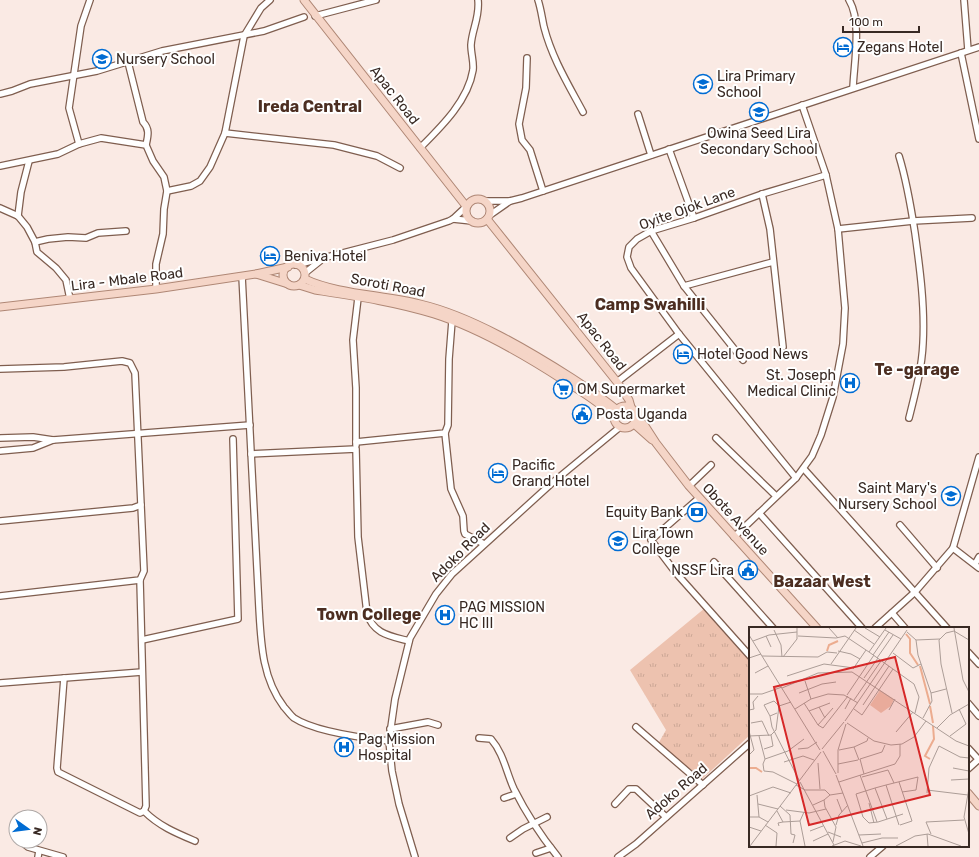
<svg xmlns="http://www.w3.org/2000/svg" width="979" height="857" font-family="Rubik,sans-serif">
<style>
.park{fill:url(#park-tufts)}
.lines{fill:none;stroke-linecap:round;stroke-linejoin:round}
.minor-casing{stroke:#7f5e4f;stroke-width:8}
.major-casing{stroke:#af8775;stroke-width:9}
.minor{stroke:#fff;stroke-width:5.5}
.major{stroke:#f5d5c7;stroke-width:7}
.labels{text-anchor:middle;stroke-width:4;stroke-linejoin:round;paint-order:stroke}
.poi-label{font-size:14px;fill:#382923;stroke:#fff;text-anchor:start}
.street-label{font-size:14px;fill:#382923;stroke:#fff}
.quarter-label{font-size:16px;font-weight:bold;fill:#4c2e21;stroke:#fff}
.inset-river{fill:none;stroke:#ecac8f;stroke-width:2}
.inset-road{fill:none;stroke:#ac9d97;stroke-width:1}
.view{fill:#d62828;fill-opacity:0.15;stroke:#d62828;stroke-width:2}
.inset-edge{fill:none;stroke:#382923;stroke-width:2}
</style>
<defs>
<pattern id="park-tufts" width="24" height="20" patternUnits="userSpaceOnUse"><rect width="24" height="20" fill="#edc2af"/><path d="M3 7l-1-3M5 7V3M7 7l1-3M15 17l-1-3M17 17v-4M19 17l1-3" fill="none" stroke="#cca796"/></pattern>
</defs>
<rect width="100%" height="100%" fill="#faeae4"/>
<!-- park -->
<polygon class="park" points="705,608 750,661 750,735 700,781 658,744 666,730 630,670"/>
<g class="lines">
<!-- minor casing -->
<g class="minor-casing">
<g id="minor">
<path d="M538 0C541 9 542 18 544 27 552 58 568 84 583 112"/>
<path d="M849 0C862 21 854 63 853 88"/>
<polyline points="964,0 968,50"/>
<polyline points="315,16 376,0"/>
<polyline points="961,53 979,139"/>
<polyline points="527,58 526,88 519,124 522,140 530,150 543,191"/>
<path d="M128 62 143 122C150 129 148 136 146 145"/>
<polyline points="0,94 12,91 30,84 97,71 162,51 264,31 304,17"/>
<polyline points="638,114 651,155"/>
<polyline points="225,133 334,145 377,156 400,168"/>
<polyline points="79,144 69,108 81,26 90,0"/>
<path d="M420 148C441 127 468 101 473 70 474 62 471 54 471 45 472 29 480 17 478 0"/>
<polyline points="669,149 694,218"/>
<path d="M899 156C907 182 911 207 915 233 920 269 925 307 923 343 922 368 915 394 909 418"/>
<polyline points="0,166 58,154 79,144 101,138 146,145 153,161 164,177 167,191 164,209 163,234 156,264 156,289"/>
<polyline points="167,191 191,186 200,181 210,167 225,133 244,36 261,8 270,0"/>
<polyline points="762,194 770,229 783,347"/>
<polyline points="485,201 510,201 522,198 979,47"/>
<polyline points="0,208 18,216 27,227 35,242 37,252 56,268 66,280 70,299"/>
<polyline points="490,215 510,201"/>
<polyline points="18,216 21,192 29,161"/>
<polyline points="453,219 472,221"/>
<polyline points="838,229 913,221 972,218"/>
<polyline points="651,231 684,286 743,360"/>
<polyline points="35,242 48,239 68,237 86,238 98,233 126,231"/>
<polyline points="296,265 393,240 449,221 453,219 468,205"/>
<polyline points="305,273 320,261"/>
<path d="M242 276 259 608C261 643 262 678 284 707 287 710 290 715 294 718 315 732 363 738 389 741"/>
<polyline points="684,286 773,262"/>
<polyline points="0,369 64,367 122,361 130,363 135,373 141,505 133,508 0,521"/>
<polyline points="617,382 679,334"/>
<polyline points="445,433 451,489 463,516 464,531 465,534 484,544"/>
<polyline points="0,438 33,437 53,440"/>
<polyline points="716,438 776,496"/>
<polyline points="356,442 445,433 448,425 449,359 452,321"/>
<polyline points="356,445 356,388 353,340 358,298"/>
<polyline points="0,451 33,448 53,440 250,425"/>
<path d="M251 454 356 449 358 537 367 613C373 634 390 636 409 641"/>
<polyline points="804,469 947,628"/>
<polyline points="796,478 679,334 631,268 627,257 629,247 637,239 651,231 694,218 762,194 826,175"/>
<polyline points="689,486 711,465"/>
<polyline points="699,498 651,540 676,573 750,656"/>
<polyline points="759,513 862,628"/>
<polyline points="900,525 937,568"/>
<polyline points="734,537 796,478 812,456 821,435 833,397 843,344 845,308 838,229 826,175 802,105"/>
<polyline points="953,548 979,568"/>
<polyline points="714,562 773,628"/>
<polyline points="975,564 979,557"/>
<polyline points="0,596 140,580 144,571 141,505"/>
<polyline points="892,613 905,628"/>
<polyline points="875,628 915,592 953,548 979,457"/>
<polyline points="142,640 238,619 233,439"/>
<polyline points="968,652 979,664"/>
<polyline points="64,678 57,768 58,772 140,813 144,811 146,806 140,580"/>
<polyline points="0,683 142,672"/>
<polyline points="968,703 979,716"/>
<polyline points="636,727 703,785"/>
<polyline points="390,729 428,722 438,725"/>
<path d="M479 738 491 739C504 754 506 772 514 789 526 813 541 836 558 857"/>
<polyline points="968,748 979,760"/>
<polyline points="968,769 979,759"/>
<polyline points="504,798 516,794"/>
<polyline points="615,804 629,789 636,789 666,817"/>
<path d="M144 811C159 826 176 833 195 841"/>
<polyline points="510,838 523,829 547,817"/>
<polyline points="23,843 28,847 63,857"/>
<polyline points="536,853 551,848"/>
<polyline points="38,857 39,851"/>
<polyline points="415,857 399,804 392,771 389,741 395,699 410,638 436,594 452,574 552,483 620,427"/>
<polyline points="618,857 636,844 750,743"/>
<polyline points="870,857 883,846"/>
</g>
</g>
<!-- major casing -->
<g class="major-casing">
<g id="major">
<polyline points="304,0 466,206"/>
<circle cx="478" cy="211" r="12"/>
<polyline points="487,219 617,382 629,400 631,407"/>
<circle cx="294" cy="275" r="11"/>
<polyline points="256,274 288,284"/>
<path d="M305 279C336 294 385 295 420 304 471 316 528 350 572 378 587 388 603 398 617 410"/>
<path d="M299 285 315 290C354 296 396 302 434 314 475 327 526 356 563 380 580 391 600 402 614 417"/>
<polyline points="0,307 156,289 256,274 288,267"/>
<circle cx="625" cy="417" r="11"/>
<polyline points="636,417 645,426 656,443 689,486 817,628"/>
<polyline points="634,424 652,440"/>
<polyline points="968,793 979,806"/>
</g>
</g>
<!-- minor -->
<use href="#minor" class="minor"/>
<!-- major -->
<use href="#major" class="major"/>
</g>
<!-- icons -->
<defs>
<g id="hotel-ring" transform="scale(1)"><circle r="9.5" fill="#fff" stroke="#006cd3" stroke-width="1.5"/><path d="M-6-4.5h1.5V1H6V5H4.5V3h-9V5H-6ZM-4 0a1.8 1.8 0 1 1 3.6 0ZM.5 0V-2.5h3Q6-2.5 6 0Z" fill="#006cd3"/></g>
<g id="school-ring" transform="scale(1)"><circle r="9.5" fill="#fff" stroke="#006cd3" stroke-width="1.5"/><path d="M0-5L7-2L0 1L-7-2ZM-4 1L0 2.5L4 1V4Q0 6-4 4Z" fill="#006cd3"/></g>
<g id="hospital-ring" transform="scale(1)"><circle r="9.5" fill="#fff" stroke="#006cd3" stroke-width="1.5"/><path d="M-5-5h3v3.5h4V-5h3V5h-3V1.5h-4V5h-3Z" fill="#006cd3"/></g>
<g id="supermarket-ring" transform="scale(1)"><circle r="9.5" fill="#fff" stroke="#006cd3" stroke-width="1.5"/><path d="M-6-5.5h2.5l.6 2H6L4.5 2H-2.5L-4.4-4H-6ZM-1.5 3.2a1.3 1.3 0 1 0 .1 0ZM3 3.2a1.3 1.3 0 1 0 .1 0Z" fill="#006cd3"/></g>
<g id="civic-ring" transform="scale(1)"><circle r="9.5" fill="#fff" stroke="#006cd3" stroke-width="1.5"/><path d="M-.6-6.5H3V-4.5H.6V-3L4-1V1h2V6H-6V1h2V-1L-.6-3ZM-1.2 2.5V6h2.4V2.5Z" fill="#006cd3"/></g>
<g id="bank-ring" transform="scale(1)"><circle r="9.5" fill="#fff" stroke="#006cd3" stroke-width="1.5"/><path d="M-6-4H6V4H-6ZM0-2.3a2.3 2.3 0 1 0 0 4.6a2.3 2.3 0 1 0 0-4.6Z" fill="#006cd3"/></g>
<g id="university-ring" transform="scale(1)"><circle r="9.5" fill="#fff" stroke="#006cd3" stroke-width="1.5"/><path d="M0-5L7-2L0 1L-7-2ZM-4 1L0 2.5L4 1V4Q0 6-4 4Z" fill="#006cd3"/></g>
</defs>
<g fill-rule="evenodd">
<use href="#hotel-ring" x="843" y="47"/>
<use href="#school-ring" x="102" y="59"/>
<use href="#school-ring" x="703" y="84"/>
<use href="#school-ring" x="759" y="112"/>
<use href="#hotel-ring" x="270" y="256"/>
<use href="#hotel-ring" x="683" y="354"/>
<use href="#hospital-ring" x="850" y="383"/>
<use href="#supermarket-ring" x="563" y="389"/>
<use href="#civic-ring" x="582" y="414"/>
<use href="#hotel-ring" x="498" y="473"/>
<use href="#school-ring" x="951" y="496"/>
<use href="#bank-ring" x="697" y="512"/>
<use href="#university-ring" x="618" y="541"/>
<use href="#civic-ring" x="748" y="570"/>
<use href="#hospital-ring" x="445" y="615"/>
<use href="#hospital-ring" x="344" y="747"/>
</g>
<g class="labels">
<!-- poi labels -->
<g class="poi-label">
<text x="857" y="52">Zegans Hotel</text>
<text x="116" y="64">Nursery School</text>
<text x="717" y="81">Lira Primary<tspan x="717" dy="16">School</tspan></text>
<text x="759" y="138" text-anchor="middle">Owina Seed Lira<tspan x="759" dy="16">Secondary School</tspan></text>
<text x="284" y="261">Beniva Hotel</text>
<text x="697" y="359">Hotel Good News</text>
<text x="836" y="380" text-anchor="end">St. Joseph<tspan x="836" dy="16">Medical Clinic</tspan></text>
<text x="577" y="394">OM Supermarket</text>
<text x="596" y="419">Posta Uganda</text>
<text x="512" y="470">Pacific<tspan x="512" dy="16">Grand Hotel</tspan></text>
<text x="937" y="493" text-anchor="end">Saint Mary's<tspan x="937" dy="16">Nursery School</tspan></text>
<text x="683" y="517" text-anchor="end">Equity Bank</text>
<text x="632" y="538">Lira Town<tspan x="632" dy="16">College</tspan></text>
<text x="734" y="575" text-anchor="end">NSSF Lira</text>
<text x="459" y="612">PAG MISSION<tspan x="459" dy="16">HC III</tspan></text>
<text x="358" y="744">Pag Mission<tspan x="358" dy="16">Hospital</tspan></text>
</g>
<!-- street labels -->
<g class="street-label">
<text transform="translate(395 95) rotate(52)" y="5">Apac Road</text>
<text transform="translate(687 208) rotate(-20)" y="5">Oyite Ojok Lane</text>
<text transform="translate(127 279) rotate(-7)" y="5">Lira - Mbale Road</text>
<text transform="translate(388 285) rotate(11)" y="5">Soroti Road</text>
<text transform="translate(602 341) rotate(52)" y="5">Apac Road</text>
<text transform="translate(736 519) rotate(48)" y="5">Obote Avenue</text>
<text transform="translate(460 552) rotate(-45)" y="5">Adoko Road</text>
<text transform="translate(676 791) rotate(-41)" y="5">Adoko Road</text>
</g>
<!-- quarter labels -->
<g class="quarter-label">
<text x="310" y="112">Ireda Central</text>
<text x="650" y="310">Camp Swahilli</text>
<text x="917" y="375">Te -garage</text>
<text x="822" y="587">Bazaar West</text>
<text x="369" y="620">Town College</text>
</g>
</g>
<!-- overview -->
<g transform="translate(749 627)">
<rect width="220" height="220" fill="#faeae4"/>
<path d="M131 63 145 72 142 79 132 86 121 78Z" fill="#edc2af"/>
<path class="inset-river" d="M157 7 161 12V26L169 38M78 24 80 18 89 14M171 39 181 77M181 79 184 96M181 132 176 129 185 112 184 99M0 141H7L13 145"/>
<path class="inset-road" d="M80 1 89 11M116 1 131 10M137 1 120 25 165 57 170 70 166 86M205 1 214 53 220 65M25 3 32 18 33 30M105 3 125 17M136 3 152 12M158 5 167 13 169 28 182 66 183 74 174 91M0 8 71 123M17 9 22 20M49 9 87 11 96 9 117 23M167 13 191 12M4 14 20 8 48 5M89 24 102 27 111 32M144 26 164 41 172 37M124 28 140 5M13 29 69 30 78 25 88 26M34 30 48 12V1M0 31 12 27M128 31 144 8M82 37 107 1M104 42 117 23 120 25M6 46 19 39M38 49 75 37 105 41M115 51 129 31M56 54 62 72M33 61 69 46 103 45 207 114 220 119M50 66 73 57 87 55M182 66 197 62M0 67H13L33 60M98 68 125 28M105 73 132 34M55 76 69 98 74 101 99 69M114 78 140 39M70 80 76 91M46 82 62 72 79 67 95 68 109 76M96 82 102 71M105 82 113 88 144 42M0 83 5 82 4 75 9 69M140 83 146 72M60 84 81 76M28 86 21 89 15 78 25 74 30 79M203 86 192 37 190 13 197 6 205 4 220 13M21 89 23 100 50 153M96 94 158 3M2 96 13 94 20 109M98 96 125 114 142 118 153 117 165 110 177 94M69 98 84 81M188 101 201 88 220 77M0 104 5 123 0 128M147 105 164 85M0 109 22 108 27 103 30 79 42 75M10 109 16 132M201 109 217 97 210 82M105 120 118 114 119 111M15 122 24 119 22 108M49 122 59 121 68 115M73 122 95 95M90 123 105 120 110 133M74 124 87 147M35 135 54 129 65 133M69 136 71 162M89 137 109 133M204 141 220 144M89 146V123L97 97M115 147 111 132 133 125 136 118M87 148 114 219M111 148 128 195M113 150 139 143 145 156M202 153 220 152M51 155 85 218M90 155 146 137 151 129V117M150 155 163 194 151 198M48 157 24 145 15 144 14 137 16 132 39 124 55 112M47 158 56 163H76L81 168M137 158 169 150 167 163 153 165M126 161 137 158 150 198M220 161 215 190 220 207M178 163 219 168M178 166 180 141 190 119 211 130 220 131M8 168 10 190M0 169 24 160 42 166M88 172 93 185M120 176 125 196M9 177 29 182M64 178 75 173M31 179 41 188 42 207 46 208 44 216M37 183 60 186 77 182M28 184 34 195M0 190H10L19 195M138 192 126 161 107 167 114 190 120 196 129 195 154 187M51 194 56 219M16 198 28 206 27 219M87 198 90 188 99 178M30 199 29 196 34 195 51 194 55 185M0 200 12 204M61 204 74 199M79 205 92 210M178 207 179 219M182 207 177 195 215 193M110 208 132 207M64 214 79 207M84 215 87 200 76 180 75 173 81 168 94 166M113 216 133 211H149M1 219 72 125M83 219 96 214 112 219M147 219 166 209 179 207 212 219"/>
<path class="view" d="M146 30 181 168 60 198 25 60Z"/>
<rect width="220" height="220" class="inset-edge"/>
</g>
<!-- north arrow -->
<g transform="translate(28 829) rotate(104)"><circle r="19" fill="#ffffff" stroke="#afa9a7"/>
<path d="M0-3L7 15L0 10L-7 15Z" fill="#006cd3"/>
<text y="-6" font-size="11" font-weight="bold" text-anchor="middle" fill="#382923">N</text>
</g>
<!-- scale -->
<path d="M843 26v6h76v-6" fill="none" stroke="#382923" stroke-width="2"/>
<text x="849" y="26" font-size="12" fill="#382923" stroke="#ffffff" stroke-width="3" paint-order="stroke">100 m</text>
</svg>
